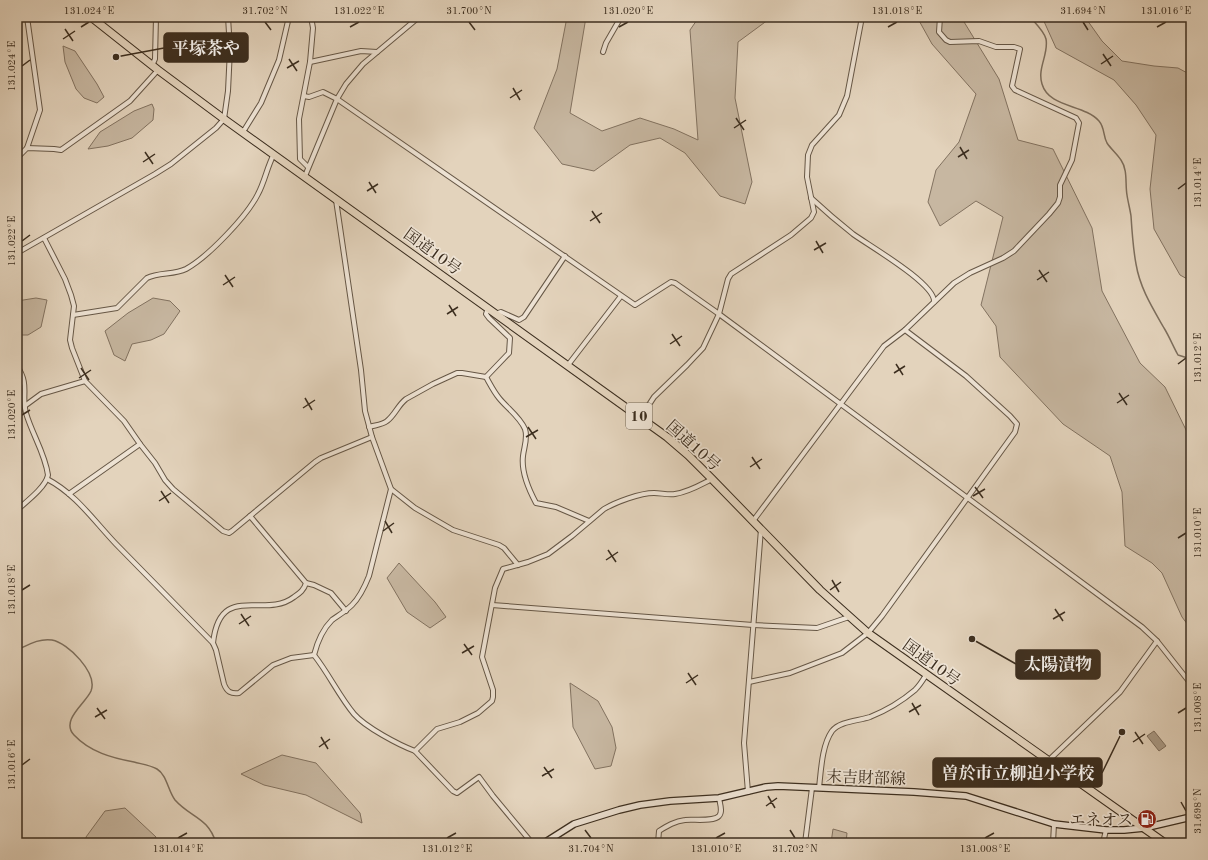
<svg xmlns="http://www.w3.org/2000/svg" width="1208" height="860" font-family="'Old Standard TT','Noto Serif JP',serif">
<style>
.green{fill:#c7b7a1;stroke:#827260}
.water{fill:#aa9b87;stroke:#7e6f5d}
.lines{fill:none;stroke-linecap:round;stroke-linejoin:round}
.stream{stroke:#7e6f5d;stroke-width:1.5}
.street-casing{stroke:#665746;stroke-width:6}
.secondary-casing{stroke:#3c2e1f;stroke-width:8}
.highway-casing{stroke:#3c2e1f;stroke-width:9}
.street{stroke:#ede2d3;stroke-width:4}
.secondary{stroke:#ede2d3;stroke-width:5.5}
.highway{stroke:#e3d3bc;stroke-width:7}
.ticks{fill:none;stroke:#3c2e1f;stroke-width:1.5}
.labels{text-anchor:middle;stroke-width:3.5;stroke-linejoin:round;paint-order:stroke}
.shield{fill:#ede2d3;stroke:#716455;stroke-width:1}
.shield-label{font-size:15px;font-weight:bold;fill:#3c2e1f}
.street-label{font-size:16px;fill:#3c2e1f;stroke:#ede2d3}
.poi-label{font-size:16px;fill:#3c2e1f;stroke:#ede2d3;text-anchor:end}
.leader{fill:none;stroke:#3c2e1f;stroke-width:1.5}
.callout-dot{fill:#3c2e1f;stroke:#ede2d3;stroke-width:1.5}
.callout{fill:#3c2e1f;stroke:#3c2e1f;stroke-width:1.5}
.callout-label{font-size:17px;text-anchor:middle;font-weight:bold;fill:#fff}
.neatline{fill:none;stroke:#3c2e1f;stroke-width:1.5}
.ticks-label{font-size:10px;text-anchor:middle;fill:#3c2e1f}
</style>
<rect width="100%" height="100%" fill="#e3d3bc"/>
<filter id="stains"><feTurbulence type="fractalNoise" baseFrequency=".005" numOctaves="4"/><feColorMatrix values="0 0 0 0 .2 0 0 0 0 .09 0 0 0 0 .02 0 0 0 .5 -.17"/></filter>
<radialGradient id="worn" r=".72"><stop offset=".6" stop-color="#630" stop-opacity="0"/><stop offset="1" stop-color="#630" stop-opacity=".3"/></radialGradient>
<!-- green -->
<g class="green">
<polygon points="567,17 586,17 570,113 602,131 640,118 674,129 698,140 690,30 699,17 772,17 738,42 735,98 752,182 745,204 720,196 685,153 660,138 630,145 594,171 562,164 534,128 557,69"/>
<polygon points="917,17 961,17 999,79 1018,140 1053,149 1092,228 1102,291 1140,363 1165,387 1189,436 1191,431 1191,629 1182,617 1162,573 1152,563 1125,546 1122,492 1110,456 1063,424 1000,357 996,326 981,305 1003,217 976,201 940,226 928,202 936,170 959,142 976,94 932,44"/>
<polygon points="1042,17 1085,17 1102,41 1122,61 1154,66 1178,68 1191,75 1191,281 1180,275 1154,229 1150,189 1156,135 1136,105 1114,80 1056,48"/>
<polygon points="63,46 75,51 97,84 104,97 97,103 84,98 76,89 65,62"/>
<polygon points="152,104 154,109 153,120 132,138 108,146 88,149 100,132 134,111"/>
<polygon points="36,298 47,300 41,327 28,335 17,335 17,301"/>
<polygon points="153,298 170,301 180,311 164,334 151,340 132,344 125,361 114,355 105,331 128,313"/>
<polygon points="20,374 23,411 17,414 17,377"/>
<polygon points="399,563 435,602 446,617 430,628 407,612 387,578"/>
<polygon points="570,683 598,701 612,727 616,748 611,766 595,769 573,727"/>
<polygon points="282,755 316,763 360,813 362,823 306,795 264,785 241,774"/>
<polygon points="125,808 156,837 155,843 87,843 86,837 105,811"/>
<polygon points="833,829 847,833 846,843 831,843"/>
</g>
<!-- water -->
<polygon class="water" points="1154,731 1166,746 1159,751 1147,736"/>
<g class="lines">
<!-- stream -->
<g class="stream">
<path d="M1030 17C1035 23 1044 31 1046 39 1049 54 1037 68 1042 84 1049 108 1084 104 1099 121 1105 128 1103 136 1107 143 1111 149 1117 154 1121 160 1128 170 1125 184 1127 195 1128 202 1130 209 1131 216 1132 232 1133 248 1136 264 1140 288 1152 307 1164 328 1169 336 1173 346 1178 355L1191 359"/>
<path d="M17 650C28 645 39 638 52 640 68 643 98 673 91 691 86 703 60 720 74 735 90 752 112 758 134 762 141 764 150 765 157 769 167 775 168 791 175 800 191 818 208 817 216 843"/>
</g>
<!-- street casing -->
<g class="street-casing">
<g id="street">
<polyline points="603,52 606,43 621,17"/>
<polyline points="310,62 361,51 377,52"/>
<polyline points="152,66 155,59 156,17"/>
<polyline points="304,96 309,97 323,92 337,99 635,305 671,282 675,283 719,314 1142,627 1157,641 1191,684"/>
<polyline points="243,132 261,103 279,60 288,21 292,17 294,17"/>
<polyline points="27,148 40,110 27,17"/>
<polyline points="17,158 27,148 54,149 61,150 130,101 158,70"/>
<polyline points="308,167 300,159 299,119 310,62 313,28 311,17"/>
<polyline points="305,176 337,99 346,84 363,64 419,17"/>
<path d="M811 198C825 211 839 223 853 234 868 245 936 284 934 302"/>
<polyline points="44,238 65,279 71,295 74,306 70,340 72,348 85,381 124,421 140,444 155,463 165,480 173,489 223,531 229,533 232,531 315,462 321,458 372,437"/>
<polyline points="17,253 155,174 171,164 216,128 224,119 228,91 230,49 228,17"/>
<polyline points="495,314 501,312 519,320 524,317 565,256"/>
<path d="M73 315 117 308 147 278C159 272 174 275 186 269 208 257 247 216 258 194 265 181 267 167 274 154"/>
<polyline points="568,365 621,296"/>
<path d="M17 366C30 385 21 395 26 413 32 434 45 453 48 475 46 487 26 502 17 510"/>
<polyline points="486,377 509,353 510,338 489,318 486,314 488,308"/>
<polyline points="26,405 41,394 85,381"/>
<polyline points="641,417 654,397 687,365 703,348 719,314 728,279 731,274 791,235 811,218 814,212 807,177 808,155 812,145 839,115 847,96 862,17"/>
<path d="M369 427C375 425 382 425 387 421 395 415 398 405 406 399L433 384 457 373H462L486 377C490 384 494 392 499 398 507 408 520 417 525 429 528 438 524 447 523 456 521 472 529 490 536 503L556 507 589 521"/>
<path d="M47 479C76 494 94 521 116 544 148 577 181 610 213 643L216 650 224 684C227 692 231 694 239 693L273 665 291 658 314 655"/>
<polyline points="391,489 415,508 453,530 499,545 504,548 518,565"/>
<polyline points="69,494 140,444"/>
<polyline points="753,521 884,346 905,330 954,283 970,273 1003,258 1014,251 1049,214 1058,203 1060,197 1060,185 1072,160 1079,123 1076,118 1015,90 1012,86 1020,49 1014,47 996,47 979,41 950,42 946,40 939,32 940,17"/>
<polyline points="306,583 314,585 331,593 346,611"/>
<polyline points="492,605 753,625 817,628 849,617"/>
<path d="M213 643C220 581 264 620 294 597 300 593 304 590 306 583L250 516"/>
<path d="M314 655C317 643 323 629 332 620 339 615 346 611 352 605 360 597 365 586 369 576L391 489 372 437 365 411 361 370 336 200"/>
<path d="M314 655C329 674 339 696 354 714 365 727 399 745 415 751L453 791 457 793 479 777 493 796 532 843"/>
<polyline points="749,682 790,673 842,653 868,633 882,616 1015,432 1017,424 1010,416 966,376 905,330"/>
<path d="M415 751 437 729 460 722 478 713 492 701 493 697V690L482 657 495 588 503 569 528 562 548 554 572 536 604 509C616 502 640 493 654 493 661 493 668 495 675 494 689 492 700 485 712 479"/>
<polyline points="1048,761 1120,692 1157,641"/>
<path d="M819 788C821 770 822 745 832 731 840 721 858 721 870 717 885 711 902 701 915 690 919 686 923 680 926 675"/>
<polyline points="748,792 744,743 761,529"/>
<path d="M658 843 659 831C667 826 675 821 685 820 693 819 714 822 719 816 723 812 720 804 719 798"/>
<polyline points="805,843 812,788"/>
<polyline points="1053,843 1054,824"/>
<polyline points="1103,843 1106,830"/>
</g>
</g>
<!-- secondary casing -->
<g class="secondary-casing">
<polyline id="secondary" points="544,843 574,824 619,810 640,805 670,801 719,798 766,787 778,786 914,792 966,796 1054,824 1106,830 1124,830 1144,828 1191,817"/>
</g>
<!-- highway casing -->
<g class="highway-casing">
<polyline id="highway" points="91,17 158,70 224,119 667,437 688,455 712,479 820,590 868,633 1165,843"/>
</g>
<!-- street -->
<use href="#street" class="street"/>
<!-- secondary -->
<use href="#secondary" class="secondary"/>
<!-- highway -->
<use href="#highway" class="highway"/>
</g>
<!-- ticks -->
<path class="ticks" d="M265 22 271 30M469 22 475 30M1083 22 1088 30M81 27 89 22M350 27 359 22M619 27 628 22M888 27 897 22M1157 27 1166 22M65 29 73 41M63 39 75 31M1103 54 1111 66M289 59 297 71M1101 64 1113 56M22 66 30 60M287 68 299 61M513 88 520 100M510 98 522 90M736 118 744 130M734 128 746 120M960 147 967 159M145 152 153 164M958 157 969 150M143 162 155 154M369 182 376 193M1178 189 1186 183M367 191 378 184M592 211 600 223M590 221 602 213M22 241 30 235M816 241 823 253M814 250 826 243M1039 270 1047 282M225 275 233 287M1037 280 1049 272M223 285 235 277M449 305 456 316M447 314 458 307M672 334 680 346M670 344 682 336M896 364 903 375M1178 364 1186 358M81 368 89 380M894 373 905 366M79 378 91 370M1119 393 1127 405M305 398 312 410M1117 403 1129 395M303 408 315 400M22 415 30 410M528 427 536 439M526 437 538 430M752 457 760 469M750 467 762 459M975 487 983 498M161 491 169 503M973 496 985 489M159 501 171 493M385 521 392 533M383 531 394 523M1178 538 1186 533M608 550 616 562M606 560 618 552M832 580 839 592M22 590 30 585M830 590 841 582M1055 609 1063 621M241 614 249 626M1053 619 1065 612M239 624 251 616M464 644 472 655M462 653 474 646M688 673 696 685M686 683 698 675M912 703 919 715M97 708 105 719M909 712 921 705M1178 713 1186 708M95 717 107 710M1135 732 1143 744M321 737 328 749M1133 742 1145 734M319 747 330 739M22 765 30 759M544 767 552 778M542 776 554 769M768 796 775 808M1181 802 1186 811M766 806 777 798M585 830 591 838M790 830 795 838M178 838 187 833M447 838 456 833M716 838 725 833M985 838 994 833"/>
<!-- icons -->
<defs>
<g id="fuel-disc" transform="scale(1)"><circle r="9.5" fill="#8f2418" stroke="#ede2d3"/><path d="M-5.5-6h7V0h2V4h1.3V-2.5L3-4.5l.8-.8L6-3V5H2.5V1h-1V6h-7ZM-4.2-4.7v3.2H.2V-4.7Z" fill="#fff"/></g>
</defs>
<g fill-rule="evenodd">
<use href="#fuel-disc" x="1147" y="819"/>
</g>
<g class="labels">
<!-- shield labels -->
<rect class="shield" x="626" y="403" width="26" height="26" rx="3"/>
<g class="shield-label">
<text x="639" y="421">10</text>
</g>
<!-- street labels -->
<g class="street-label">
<text transform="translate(433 251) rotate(36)" y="6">国道10号</text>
<text transform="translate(694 445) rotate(42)" y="6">国道10号</text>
<text transform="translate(932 662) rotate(36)" y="6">国道10号</text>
<text transform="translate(866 777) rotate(2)" y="6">末吉財部線</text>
</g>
<!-- poi labels -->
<g class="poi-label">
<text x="1133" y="825">エネオス</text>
</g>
</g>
<!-- callouts -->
<path class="leader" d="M116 57L164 48M972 639L1016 664M1122 732L1102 773"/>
<g class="callout-dot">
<circle cx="116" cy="57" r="4"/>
<circle cx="972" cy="639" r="4"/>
<circle cx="1122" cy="732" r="4"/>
</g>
<g class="callout">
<rect x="164" y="33" width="84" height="29" rx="4"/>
<rect x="1016" y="650" width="84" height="29" rx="4"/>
<rect x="933" y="758" width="169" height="29" rx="4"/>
</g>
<g class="callout-label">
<text x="206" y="54">平塚茶や</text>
<text x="1058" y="670">太陽漬物</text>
<text x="1018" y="779">曽於市立柳迫小学校</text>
</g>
<!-- margin -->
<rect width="1208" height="860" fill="none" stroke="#e3d3bc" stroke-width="44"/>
<rect x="22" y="22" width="1164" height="816" class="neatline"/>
<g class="ticks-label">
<text x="89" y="14">131.024°E</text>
<text x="265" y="14">31.702°N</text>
<text x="359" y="14">131.022°E</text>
<text x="469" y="14">31.700°N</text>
<text x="628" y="14">131.020°E</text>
<text x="897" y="14">131.018°E</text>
<text x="1083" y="14">31.694°N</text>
<text x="1166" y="14">131.016°E</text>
<text transform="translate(11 66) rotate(-90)" y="4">131.024°E</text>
<text transform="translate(1197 183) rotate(-90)" y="4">131.014°E</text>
<text transform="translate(11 241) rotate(-90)" y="4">131.022°E</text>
<text transform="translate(1197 358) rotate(-90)" y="4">131.012°E</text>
<text transform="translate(11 415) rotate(-90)" y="4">131.020°E</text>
<text transform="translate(1197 533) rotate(-90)" y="4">131.010°E</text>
<text transform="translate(11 590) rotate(-90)" y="4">131.018°E</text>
<text transform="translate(1197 708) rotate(-90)" y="4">131.008°E</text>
<text transform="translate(11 765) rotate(-90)" y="4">131.016°E</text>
<text transform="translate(1197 811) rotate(-90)" y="4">31.698°N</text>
<text x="178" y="852">131.014°E</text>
<text x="447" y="852">131.012°E</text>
<text x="591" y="852">31.704°N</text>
<text x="716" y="852">131.010°E</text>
<text x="795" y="852">31.702°N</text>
<text x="985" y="852">131.008°E</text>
</g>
<rect width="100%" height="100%" filter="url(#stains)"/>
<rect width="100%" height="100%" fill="url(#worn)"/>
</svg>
